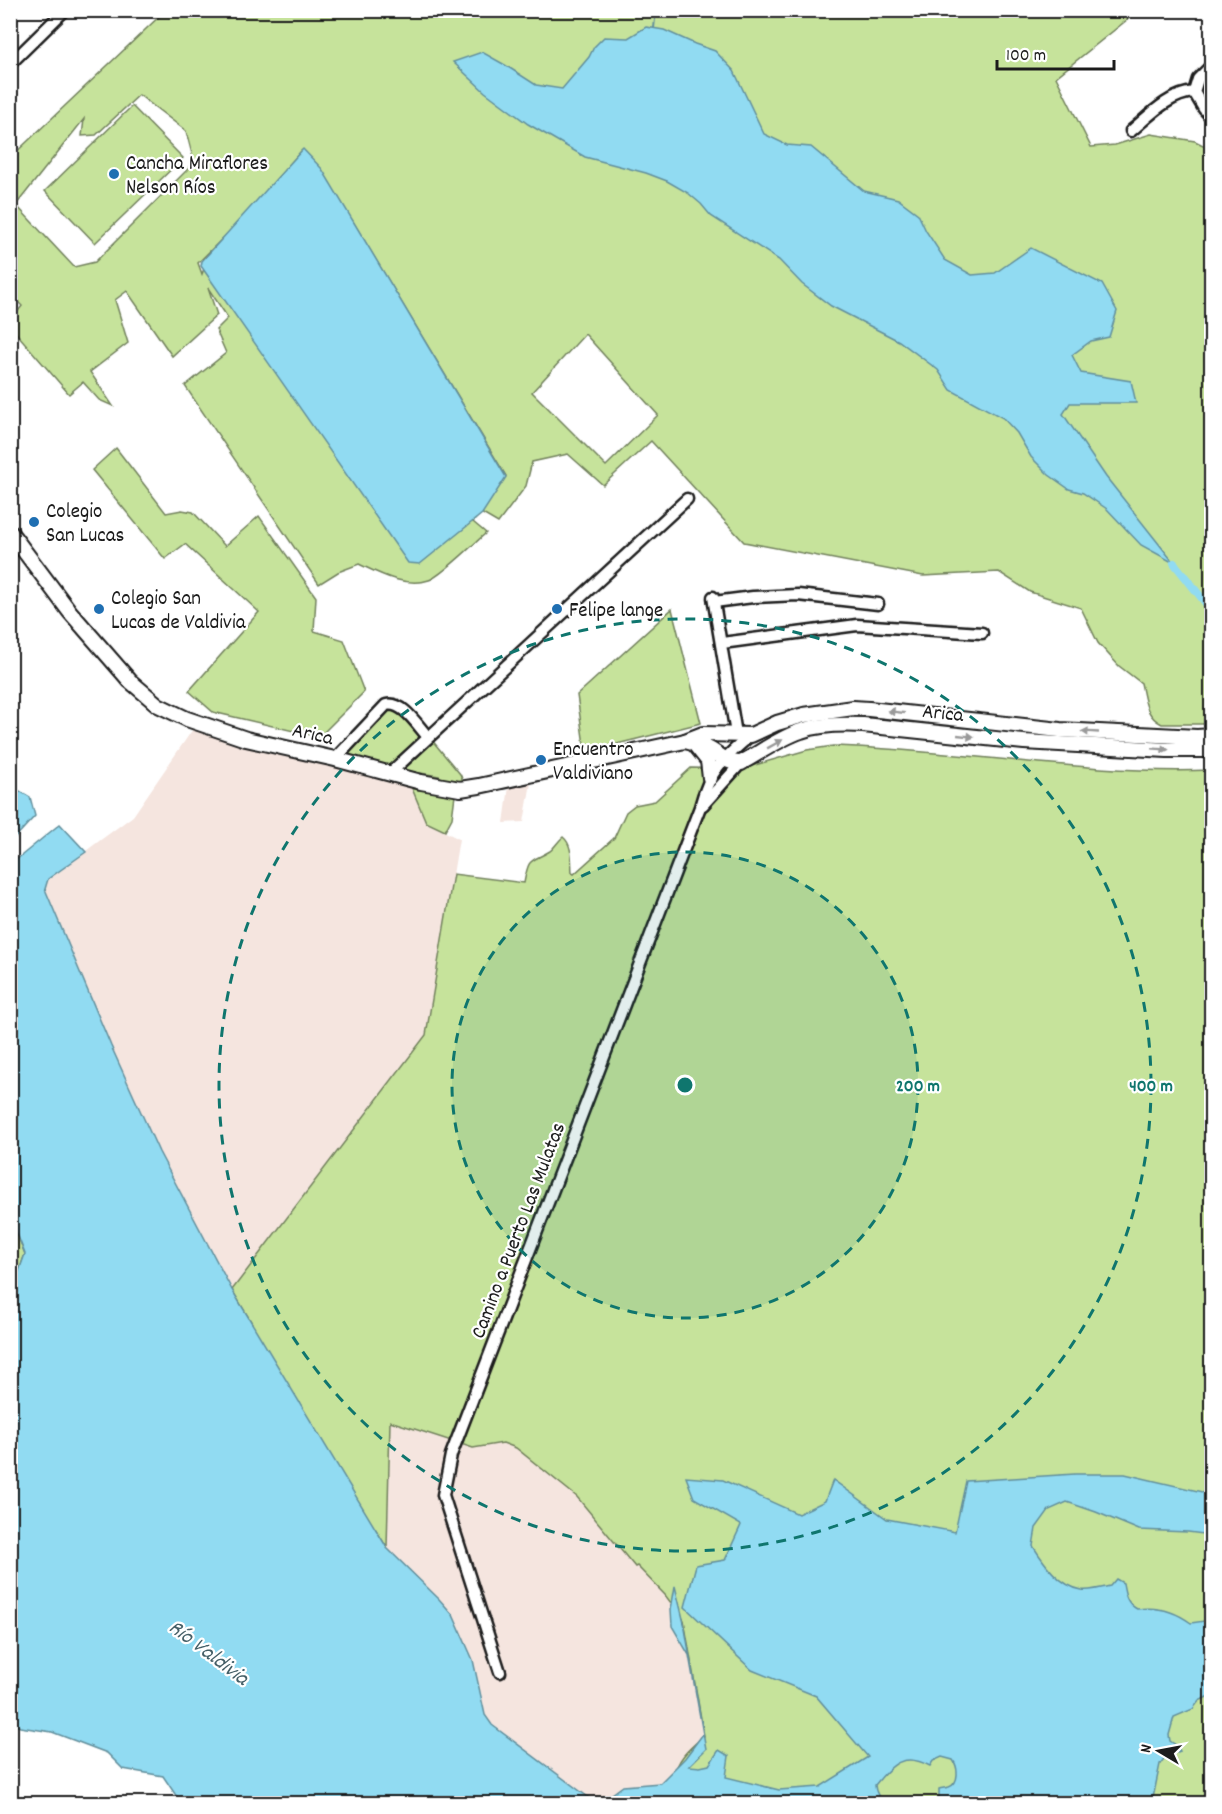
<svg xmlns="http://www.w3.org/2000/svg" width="1222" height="1814" font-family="Dekko,sans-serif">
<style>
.built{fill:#f5e5df}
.green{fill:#c6e39b;stroke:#71805c;stroke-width:1.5;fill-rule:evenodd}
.water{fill:#91dbf2;stroke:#628f9c;stroke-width:1.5}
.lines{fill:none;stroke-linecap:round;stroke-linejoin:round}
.stream{stroke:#628f9c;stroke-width:2}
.canal{stroke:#91dbf2;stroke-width:8}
.minor-casing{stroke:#1c1c1c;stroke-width:15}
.major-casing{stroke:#1c1c1c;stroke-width:18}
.minor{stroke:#fff;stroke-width:10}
.major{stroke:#fff;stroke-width:14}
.oneway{fill:#999}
.ring{fill:none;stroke:#0f766e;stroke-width:3;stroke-dasharray:10 8}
.poi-dot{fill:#1f6fb2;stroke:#fff;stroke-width:2}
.labels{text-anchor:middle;stroke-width:4.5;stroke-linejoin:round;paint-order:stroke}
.poi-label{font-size:21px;fill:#1c1c1c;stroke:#fff;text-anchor:start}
.street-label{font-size:21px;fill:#1c1c1c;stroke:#fff}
.water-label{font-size:22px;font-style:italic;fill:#455f67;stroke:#fff}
.centre{fill:#0f766e;stroke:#fff;stroke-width:3}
.ring-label{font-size:18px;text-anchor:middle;font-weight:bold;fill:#0f766e;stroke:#fff;stroke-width:4.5;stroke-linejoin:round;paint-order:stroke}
</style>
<rect width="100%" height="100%" fill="#fff"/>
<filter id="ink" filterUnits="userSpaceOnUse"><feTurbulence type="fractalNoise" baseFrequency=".0167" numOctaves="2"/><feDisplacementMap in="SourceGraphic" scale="12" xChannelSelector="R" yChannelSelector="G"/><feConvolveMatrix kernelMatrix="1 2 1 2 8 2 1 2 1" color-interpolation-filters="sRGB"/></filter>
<g filter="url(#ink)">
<!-- built -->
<g class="built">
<polygon points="193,729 411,786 426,822 459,839 426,1035 232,1290 159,1152 111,1046 45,889 48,879 133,816"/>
<polygon points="531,783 524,822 504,823 509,786"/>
<polygon points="390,1420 473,1448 514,1440 538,1455 581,1501 659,1561 675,1586 672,1626 689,1655 703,1734 685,1758 660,1783 623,1786 601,1803 596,1803 492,1724 485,1715 481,1693 439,1599 387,1548"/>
</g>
<!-- green -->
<g class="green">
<path d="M165 11H1138L1056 77 1091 147 1115 145 1151 134 1195 141 1211 149V724H1162C1145 716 1145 699 1141 683L1119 666 1098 643 1081 608 1030 592 999 572 923 576 744 542 651 441 603 485 568 454 532 462 526 486 498 523 481 513 473 522 486 533C476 542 440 577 429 580 406 588 380 574 359 564L338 572 319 584 185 386 226 353 216 330 228 318 208 288 217 315 172 356 127 291 115 300 128 343 90 372 113 406 99 400 83 382 69 394 11 327 10 321 22 306 11 295V157ZM139 95 186 131 192 154 190 167 95 262 74 267 16 205 84 119 82 136 96 135ZM302 150 205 266 202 274 198 263 235 226ZM352 220 506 476 501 484ZM585 334 658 415 606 466 532 392Z"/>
<polygon points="132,106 183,158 95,243 45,191"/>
<polygon points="116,448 166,513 182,510 193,512 225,546 259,516 316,597 314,631 344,640 364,692 319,737 213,712 189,691 259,612 185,544 165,559 92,470"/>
<polygon points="672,609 701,723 585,752 577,695"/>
<polygon points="388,707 396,708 419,733 419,738 387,767 347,756 347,751"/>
<path d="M831 716C894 716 955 726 1017 732L1019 734 1018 736 813 722 812 719Z"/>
<polygon points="431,739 460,774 464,783 446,781 439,776 401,770 401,765"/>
<path d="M833 746C959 750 1085 775 1211 770V1803H683C674 1796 672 1791 674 1778 676 1759 690 1748 704 1736L684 1620 665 1595 637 1566 635 1567 577 1497 516 1448 503 1443 473 1448 390 1421 387 1548 375 1528 367 1544 340 1522 309 1468 280 1408 267 1373 248 1343V1329L252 1323 232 1290 426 1035 453 874 524 883C529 856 530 863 550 851 555 847 558 841 563 837 573 845 571 861 572 873L574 874 614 838 626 812 635 805 655 801 691 768 741 769 807 750Z"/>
<polygon points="411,786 455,795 452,818 445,831 426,822"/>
<polygon points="10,1216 25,1254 19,1271 11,1259"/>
</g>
<!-- water -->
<g class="water">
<polygon points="646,27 664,30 695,44 715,51 734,71 764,134 787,145 811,147 864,191 898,199 918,214 926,231 945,260 972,275 995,273 1031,248 1102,284 1117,311 1109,337 1091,341 1072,355 1081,373 1131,381 1136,403 1070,403 1063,414 1106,477 1174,563 1141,545 1107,509 1083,493 1069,489 1049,475 1031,457 1017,433 1003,418 951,390 938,370 899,341 831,306 802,284 779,260 711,216 701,204 688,193 667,181 646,173 585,157 528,124 485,92 453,62 482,52 505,65 536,85 562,89 589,57 594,47 604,37 628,38"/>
<polygon points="303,149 322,169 506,477 482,514 420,564 408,563 201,266 202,261"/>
<polygon points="11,786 30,797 35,816 11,842"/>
<polygon points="60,824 86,852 48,879 45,889 111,1046 159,1152 232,1290 387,1548 439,1599 453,1615 473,1660 485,1715 492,1725 596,1803 181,1803 163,1776 123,1769 107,1753 52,1732 20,1727 11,1723 10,1259 19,1271 25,1254 10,1216 11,864"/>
<path d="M1075 1474H1125L1211 1494V1535L1188 1532 1139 1530 1096 1512 1067 1502 1049 1510 1036 1528 1033 1546C1044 1563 1059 1586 1082 1590 1090 1591 1102 1588 1110 1586L1116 1579 1123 1583C1125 1594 1126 1603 1137 1609 1157 1606 1175 1611 1191 1623L1211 1620V1695L1199 1701 1193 1709 1174 1717 1169 1735 1170 1741 1176 1745 1180 1751 1166 1756 1160 1764 1152 1803H942L939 1801V1789C942 1788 946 1788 949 1787 960 1783 958 1767 953 1760L942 1757 933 1761 930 1766C903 1752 892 1764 875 1785 875 1793 880 1796 881 1803H600L623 1786 660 1783 685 1758 703 1734 689 1655 672 1626 671 1609 675 1586 684 1623 706 1749 689 1766 700 1767 709 1765 719 1750 729 1756 726 1777 779 1790 820 1787 868 1757 816 1696 752 1670 685 1607 696 1565 725 1560 741 1525 694 1498 686 1477 723 1480 798 1514 825 1501 833 1480 887 1519 955 1532 966 1481Z"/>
</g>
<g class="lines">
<!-- stream -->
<polyline class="stream" points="654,28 656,10"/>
<!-- canal -->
<polyline class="canal" points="1174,563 1212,611"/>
<!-- minor casing -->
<g class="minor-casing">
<g id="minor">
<polyline points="10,64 65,10"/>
<polyline points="1194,92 1198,79 1212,65"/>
<polyline points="1194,92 1204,109 1212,118"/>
<path d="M1131 131C1150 115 1169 94 1194 92"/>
<polyline points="713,597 736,734"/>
<polyline points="714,602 753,597 798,595 878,604"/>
<polyline points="722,643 857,625 982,633"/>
<path d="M335 759 386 705C403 701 417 725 428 737"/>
<polyline points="389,774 687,499"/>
<polyline points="703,805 741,763"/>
<path d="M500 1672 443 1495 451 1455 700 807C710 769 722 760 751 735"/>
</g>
</g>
<!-- major casing -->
<g class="major-casing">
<g id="major">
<polyline points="10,532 70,612 130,681 158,705 187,719 246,739 335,759 421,782 460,789 479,786 685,741 703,734 751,735 777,723 804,715 853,708 869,709 1060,730 1197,737 1212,736"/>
<path d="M685 741C693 743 701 745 709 749 720 755 728 764 741 763 761 752 780 738 801 731 820 724 842 724 863 725L1024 742 1167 750H1212"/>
<polyline points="696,746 708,761 710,778"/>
</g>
</g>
<!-- minor -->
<use href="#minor" class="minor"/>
<!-- major -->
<use href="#major" class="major"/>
</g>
<!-- one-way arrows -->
<defs><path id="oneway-solid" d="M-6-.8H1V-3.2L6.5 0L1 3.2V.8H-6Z" transform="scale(1.5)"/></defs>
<g class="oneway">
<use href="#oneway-solid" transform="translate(896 712) rotate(-173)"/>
<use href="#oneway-solid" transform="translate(1090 732) rotate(-177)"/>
<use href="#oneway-solid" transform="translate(966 736) rotate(6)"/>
<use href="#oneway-solid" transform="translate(775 744) rotate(-29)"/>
<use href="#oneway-solid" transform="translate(1160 749) rotate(4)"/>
</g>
</g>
<!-- distance rings -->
<circle cx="685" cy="1085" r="233" fill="#0f766e" fill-opacity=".12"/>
<g class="ring">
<circle cx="685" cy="1085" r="233"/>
<circle cx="685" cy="1085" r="466"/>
</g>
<!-- markers -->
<g class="poi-dot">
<circle cx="114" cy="174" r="6"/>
<circle cx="34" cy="522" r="6"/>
<circle cx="99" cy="609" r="6"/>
<circle cx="557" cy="609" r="6"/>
<circle cx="541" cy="760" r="6"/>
</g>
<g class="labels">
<!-- poi labels -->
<g class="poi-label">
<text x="126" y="169">Cancha Miraflores<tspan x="126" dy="24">Nelson Ríos</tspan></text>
<text x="46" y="517">Colegio<tspan x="46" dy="24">San Lucas</tspan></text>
<text x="111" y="604">Colegio San<tspan x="111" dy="24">Lucas de Valdivia</tspan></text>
<text x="569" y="616">Felipe lange</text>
<text x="553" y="755">Encuentro<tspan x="553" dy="24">Valdiviano</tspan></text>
</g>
<!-- street labels -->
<g class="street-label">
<text transform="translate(943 712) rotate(6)" y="7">Arica</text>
<text transform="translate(313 733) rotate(13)" y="7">Arica</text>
<text transform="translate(517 1230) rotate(-69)" y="7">Camino a Puerto Las Mulatas</text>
</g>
<!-- water labels -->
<g class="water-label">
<text transform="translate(210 1651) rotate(37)" y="8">Río Valdivia</text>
</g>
</g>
<circle cx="685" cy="1085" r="9" class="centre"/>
<g class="ring-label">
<text x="918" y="1091">200 m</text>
<text x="1151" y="1091">400 m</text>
</g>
<!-- margin -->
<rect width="1222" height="1814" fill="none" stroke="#fff" stroke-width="36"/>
<rect x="18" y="18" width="1186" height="1778" fill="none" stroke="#1c1c1c" stroke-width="2" filter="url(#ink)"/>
<!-- north arrow -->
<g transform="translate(1159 1751) rotate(280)" stroke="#ffffff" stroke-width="4.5" paint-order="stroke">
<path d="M0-4.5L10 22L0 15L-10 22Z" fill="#1c1c1c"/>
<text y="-9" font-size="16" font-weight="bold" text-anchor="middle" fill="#1c1c1c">N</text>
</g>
<!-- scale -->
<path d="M997 60v9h117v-9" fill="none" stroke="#1c1c1c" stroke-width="3"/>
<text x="1006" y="60" font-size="18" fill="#1c1c1c" stroke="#ffffff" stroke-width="4.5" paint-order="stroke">100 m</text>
</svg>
